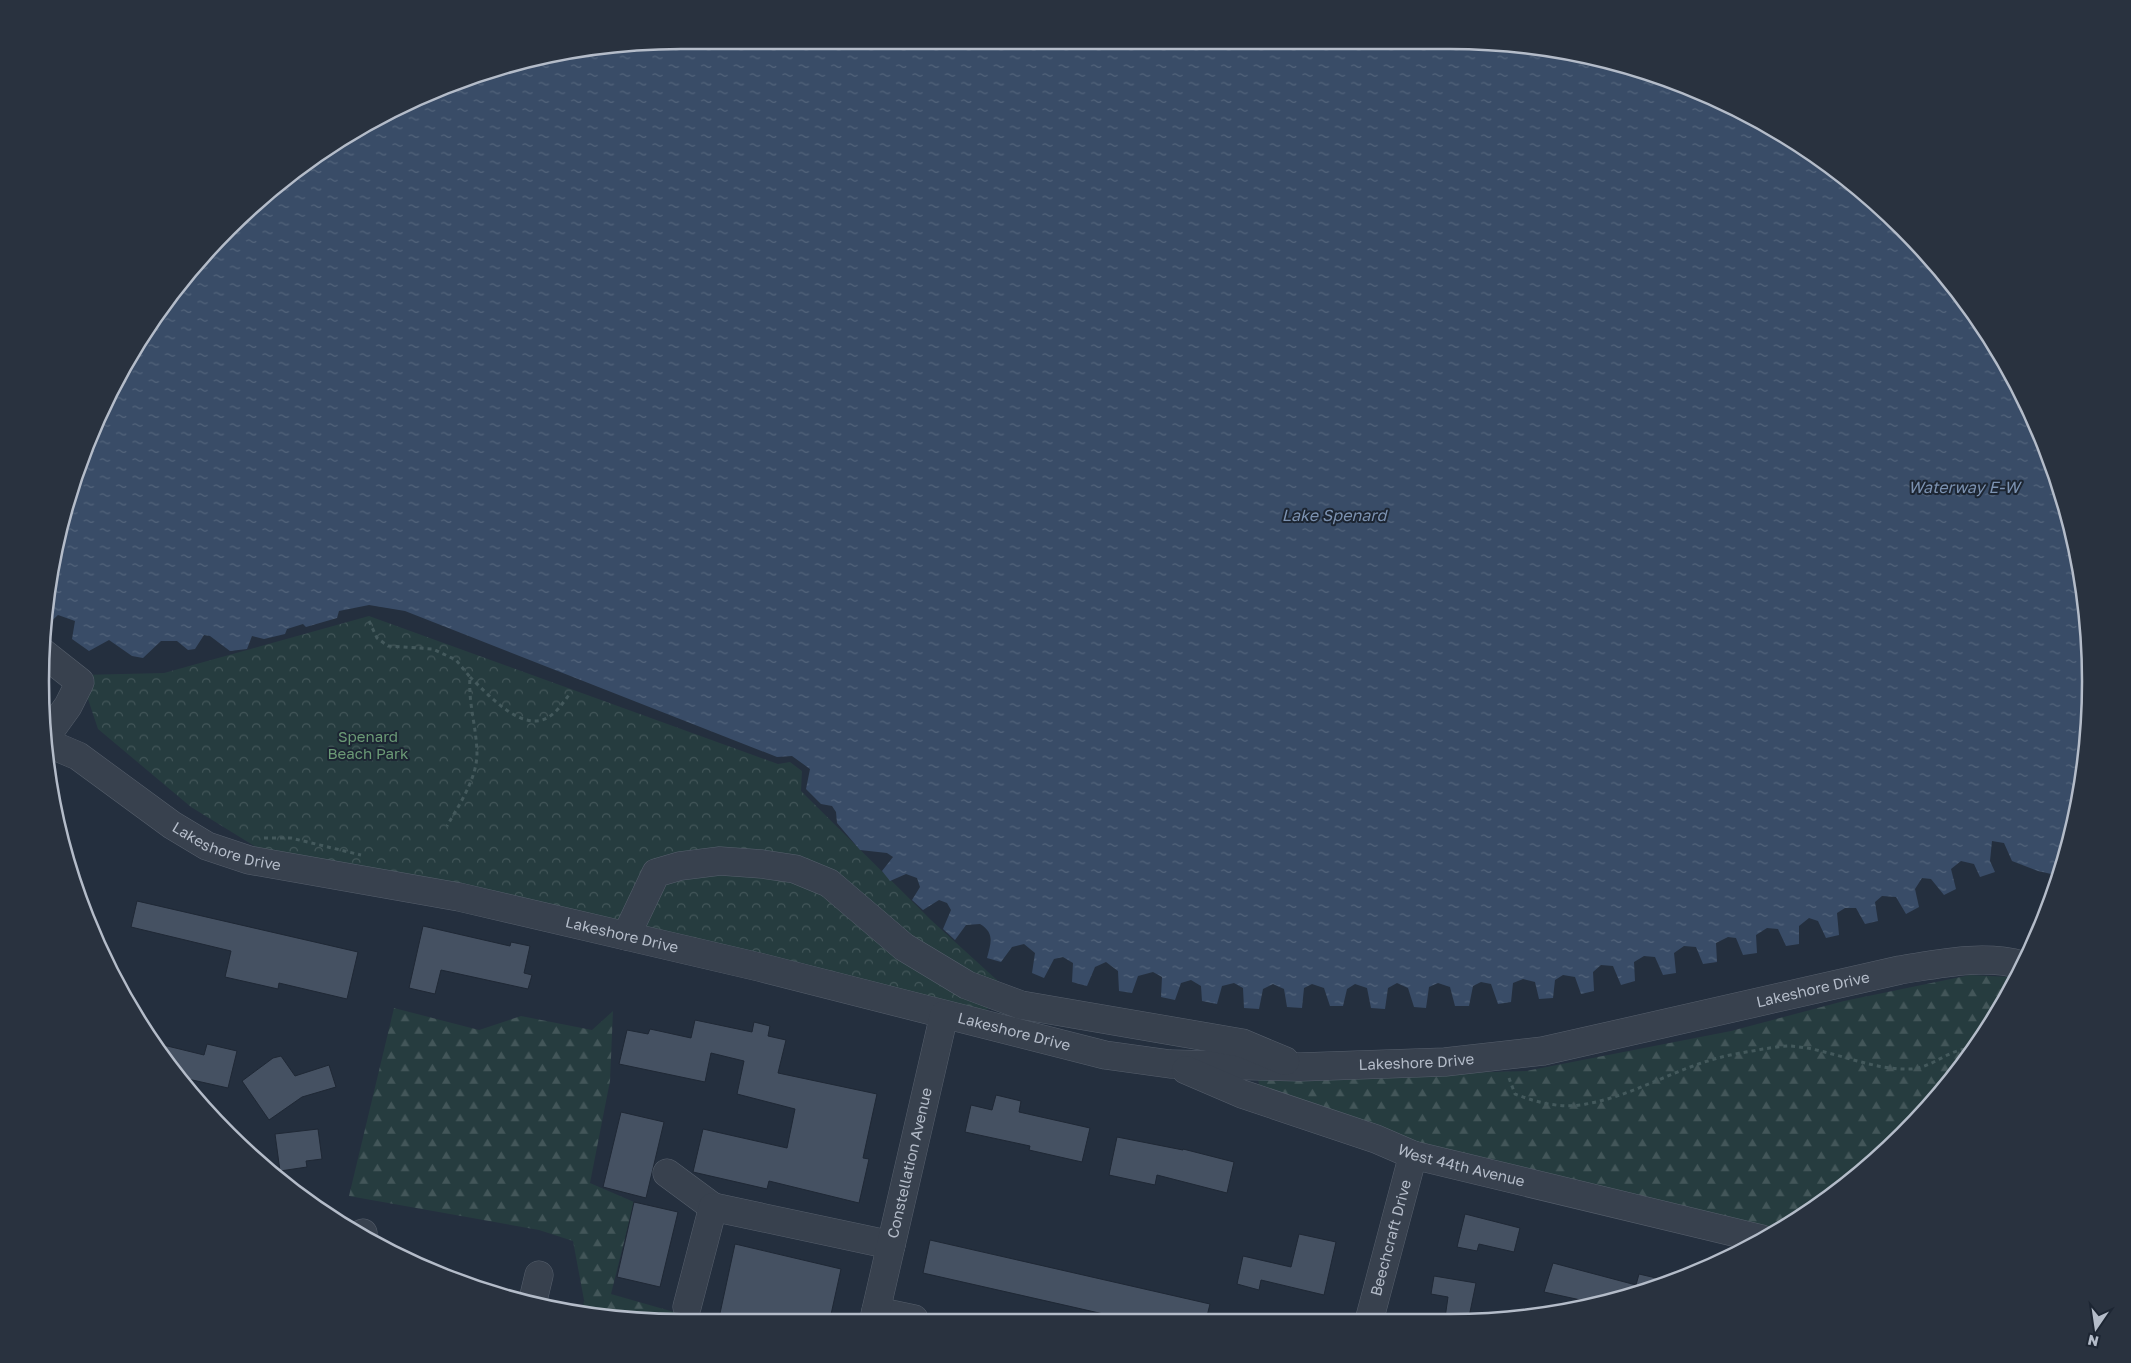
<svg xmlns="http://www.w3.org/2000/svg" width="2131" height="1363" font-family="'Golos Text',sans-serif">
<style>
.green{fill:#263c3f}
.forest{fill:url(#forest-firs)}
.park{fill:url(#park-crowns)}
.water{fill:url(#water-ripples)}
.building{fill:#455162;stroke:#1f2835}
.lines{fill:none;stroke-linecap:round;stroke-linejoin:round}
.minor-casing{stroke:#565f6c;stroke-width:29}
.path{stroke:#44595c;stroke-width:3;stroke-dasharray:4 4;stroke-linecap:butt}
.minor{stroke:#38414e;stroke-width:28}
.labels{text-anchor:middle;stroke-width:4;stroke-linejoin:round;paint-order:stroke}
.park-label{font-size:15px;fill:#6b9a76;stroke:#1d2633}
.street-label{font-size:15px;fill:#b4bcc9;stroke:#1d2633}
.water-label{font-size:16px;font-style:italic;fill:#7c92b1;stroke:#1d2633}
.rim{fill:none;stroke:#b4bcc9;stroke-width:2.5}
</style>
<defs>
<pattern id="forest-firs" width="22" height="20" patternUnits="userSpaceOnUse" patternTransform="scale(1.25)"><rect width="22" height="20" fill="#263c3f"/><path d="M5 1l3.5 6h-7zM16 11l3.5 6h-7z" fill="#435659"/></pattern>
<pattern id="park-crowns" width="20" height="18" patternUnits="userSpaceOnUse" patternTransform="scale(1.25)"><rect width="20" height="18" fill="#263c3f"/><path d="M2 6a3 3 0 1 1 6 0M12 15a3 3 0 1 1 6 0" fill="none" stroke="#435659"/></pattern>
<pattern id="water-ripples" width="26" height="14" patternUnits="userSpaceOnUse" patternTransform="scale(1.25)"><rect width="26" height="14" fill="#394c67"/><path d="M2 4q2-2 4 0t4 0M15 11q2-2 4 0t4 0" fill="none" stroke="#53647b"/></pattern>
</defs>
<rect width="100%" height="100%" fill="#242f3e"/>
<!-- green -->
<polygon class="green" points="584,1300 600,1318 582,1313"/>
<!-- forest -->
<g class="forest">
<polygon points="1970,975 2010,977 2015,980 2005,1002 1932,1104 1840,1190 1762,1239 1413,1155 1260,1089 1258,1079 1526,1071 1731,1031 1844,1001"/>
<polygon points="394,1008 479,1030 521,1016 592,1030 613,1011 610,1081 590,1183 634,1202 611,1294 695,1318 600,1318 584,1300 573,1241 539,1230 349,1196"/>
</g>
<!-- park -->
<polygon class="park" points="369,616 778,764 790,762 802,771 801,791 931,920 1009,991 984,1012 261,850 191,807 98,729 80,675 164,673"/>
<!-- water -->
<path class="water" d="M597 46H1534L1655 74 1733 106 1872 199 1958 291 2025 398 2069 515 2090 639 2086 765 2060 876 2038 871 2012 861 2004 843 1992 841 1990 861 1995 872 1980 877 1974 864 1961 861 1951 869 1956 889 1944 895 1931 879 1922 878 1915 889 1919 907 1906 914 1896 897 1882 896 1875 902 1878 921 1865 924 1856 908H1845L1837 913 1839 935 1826 938 1818 921 1809 918 1799 926V944L1786 946 1778 929 1767 928 1756 935 1757 953 1743 955 1736 938 1728 937 1716 943 1717 962 1703 964 1696 947 1684 946 1674 953 1676 973 1663 975 1655 957 1644 956 1634 962 1635 981 1621 985 1613 966 1601 965 1593 972 1594 991 1581 994 1575 977 1563 975 1555 980 1553 998 1539 999 1535 982 1523 979 1513 983 1511 1002 1498 1004 1491 984 1481 982 1473 986 1469 1006H1455L1450 987 1438 983 1429 987 1426 1008 1414 1007 1408 988 1397 983 1388 988 1385 1009 1371 1008 1367 988 1355 984 1347 989 1343 1006H1330L1324 988 1312 984 1304 988 1302 1008 1287 1007 1284 989 1273 984 1263 989 1259 1009 1244 1008 1243 988 1234 983 1222 986 1217 1004 1202 1001 1201 986 1191 980 1181 983 1175 1000 1161 997 1162 977 1153 972 1138 976 1132 993 1119 991 1118 971 1106 962 1095 967 1087 986 1072 982 1073 963 1063 957 1054 959 1044 978 1032 973 1035 953 1024 944 1012 947 1001 962 987 958C991 943 995 933 980 924L966 925 955 940 943 929 951 910 947 903 939 900 923 910 912 900 920 887 917 878 906 874 890 881 882 871 893 857 887 853 860 850 837 823 836 812 832 806 821 804 806 789 810 769 792 756 777 757 405 611 369 605 339 611 337 618 306 627 303 624 287 629 285 634 264 639 252 636 247 649 230 651 210 636 204 635 195 649 188 650 177 641H161L143 658 132 656 109 640 89 651 72 639 75 621 58 615 44 628 74 475 126 361 172 291 228 228 325 148 476 74Z"/>
<!-- building -->
<g class="building">
<polygon points="137,901 358,952 347,999 279,983 278,989 225,977 231,951 131,927"/>
<polygon points="423,926 510,946 511,942 530,946 524,973 532,975 528,989 441,970 435,994 409,988"/>
<polygon points="695,1020 752,1032 754,1022 770,1026 768,1036 786,1040 778,1073 877,1094 863,1158 869,1159 859,1203 769,1181 767,1189 693,1172 703,1129 787,1148 795,1109 737,1094 744,1061 711,1053 705,1082 619,1064 627,1030 648,1034 650,1029 691,1038"/>
<polygon points="155,1043 204,1055 207,1044 237,1051 228,1088 179,1077"/>
<polygon points="281,1056 295,1076 329,1065 336,1087 302,1097 269,1120 242,1081 273,1058"/>
<polygon points="996,1095 1021,1101 1019,1112 1090,1128 1082,1162 1029,1150 1030,1146 965,1132 971,1105 992,1110"/>
<polygon points="621,1112 664,1122 646,1198 603,1187"/>
<polygon points="318,1129 322,1159 306,1161 307,1167 280,1171 275,1134"/>
<polygon points="1117,1137 1183,1150 1183,1149 1234,1162 1227,1193 1157,1175 1155,1185 1109,1175"/>
<polygon points="634,1202 678,1212 660,1287 617,1277"/>
<polygon points="1465,1214 1520,1228 1514,1252 1479,1244 1477,1251 1457,1247"/>
<polygon points="1299,1234 1336,1242 1324,1295 1261,1280 1259,1290 1237,1284 1243,1256 1291,1267"/>
<polygon points="930,1240 1210,1304 1206,1320 1130,1320 923,1273"/>
<polygon points="735,1244 841,1269 830,1319 719,1318"/>
<polygon points="1553,1263 1636,1285 1639,1274 1669,1281 1615,1301 1599,1304 1544,1292"/>
<polygon points="1434,1276 1476,1283 1468,1322 1445,1318 1448,1297 1431,1294"/>
</g>
<g class="lines">
<!-- minor casing -->
<g class="minor-casing">
<g id="minor">
<polyline points="42,652 80,682 68,706 45,738"/>
<path id="s1" d="M45 742 78 756 172 825 207 846 249 860 459 897 759 967 1105 1055 1170 1064 1300 1067 1445 1062 1543 1051 1900 970C1939 964 1982 954 2022 965"/>
<polyline points="626,936 656,873 680,866 720,861 762,864 795,869 829,883 904,947 967,985 1021,1005 1242,1043 1285,1061"/>
<path id="s2" d="M1186 1070 1242 1094 1376 1139 1413 1155 1762 1239"/>
<polyline points="667,1173 713,1207"/>
<polyline points="361,1234 363,1233"/>
<polyline points="533,1300 539,1275"/>
<polyline points="687,1307 713,1207 891,1245"/>
<polyline points="876,1311 914,1319"/>
<path id="s3" d="M874 1319 944 1015"/>
<path id="s4" d="M1369 1321 1413 1155"/>
</g>
</g>
<!-- path -->
<g class="path">
<path d="M369 621 377 638 388 646 433 649 456 660 470 677C468 703 477 729 477 755 476 780 459 805 447 826"/>
<path d="M470 677C489 695 526 739 554 713 560 708 564 701 569 695"/>
<polyline points="264,838 291,838 361,855"/>
<path d="M1509 1078 1515 1094C1538 1103 1562 1109 1586 1104 1632 1096 1673 1070 1718 1058 1732 1054 1748 1052 1763 1049 1771 1048 1781 1046 1789 1046 1830 1048 1870 1071 1912 1069 1934 1067 1949 1048 1972 1049"/>
</g>
<!-- minor -->
<use href="#minor" class="minor"/>
</g>
<g class="labels">
<!-- park labels -->
<g class="park-label">
<text x="368" y="742">Spenard<tspan x="368" dy="17">Beach Park</tspan></text>
</g>
<!-- street labels -->
<g class="street-label">
<text dy="5" stroke="none"><textPath href="#s1" startOffset="212">Lakeshore Drive</textPath></text>
<text dy="5" stroke="none"><textPath href="#s1" startOffset="618">Lakeshore Drive</textPath></text>
<text dy="5" stroke="none"><textPath href="#s1" startOffset="1832">Lakeshore Drive</textPath></text>
<text dy="5" stroke="none"><textPath href="#s1" startOffset="1022">Lakeshore Drive</textPath></text>
<text dy="5" stroke="none"><textPath href="#s1" startOffset="1428">Lakeshore Drive</textPath></text>
<text dy="5" stroke="none"><textPath href="#s3" startOffset="160">Constellation Avenue</textPath></text>
<text dy="5" stroke="none"><textPath href="#s2" startOffset="292">West 44th Avenue</textPath></text>
<text dy="5" stroke="none"><textPath href="#s4" startOffset="86">Beechcraft Drive</textPath></text>
</g>
<!-- water labels -->
<g class="water-label">
<text x="1964" y="493">Waterway E-W</text>
<text x="1334" y="521">Lake Spenard</text>
</g>
</g>
<!-- crop -->
<path d="M0 0H2131V1363H0ZM681 49H1450A632 632 0 0 1 2082 681V682A632 632 0 0 1 1450 1314H681A632 632 0 0 1 49 682V681A632 632 0 0 1 681 49Z" fill="#29323f" fill-rule="evenodd"/>
<path class="rim" d="M681 49H1450A632 632 0 0 1 2082 681V682A632 632 0 0 1 1450 1314H681A632 632 0 0 1 49 682V681A632 632 0 0 1 681 49Z"/>
<!-- north arrow -->
<g transform="translate(2096 1328) rotate(193)" stroke="#1d2633" stroke-width="4" paint-order="stroke">
<path d="M0-4L9 19L0 12L-9 19Z" fill="#b4bcc9"/>
<text y="-8" font-size="14" font-weight="bold" text-anchor="middle" fill="#b4bcc9">N</text>
</g>
</svg>
